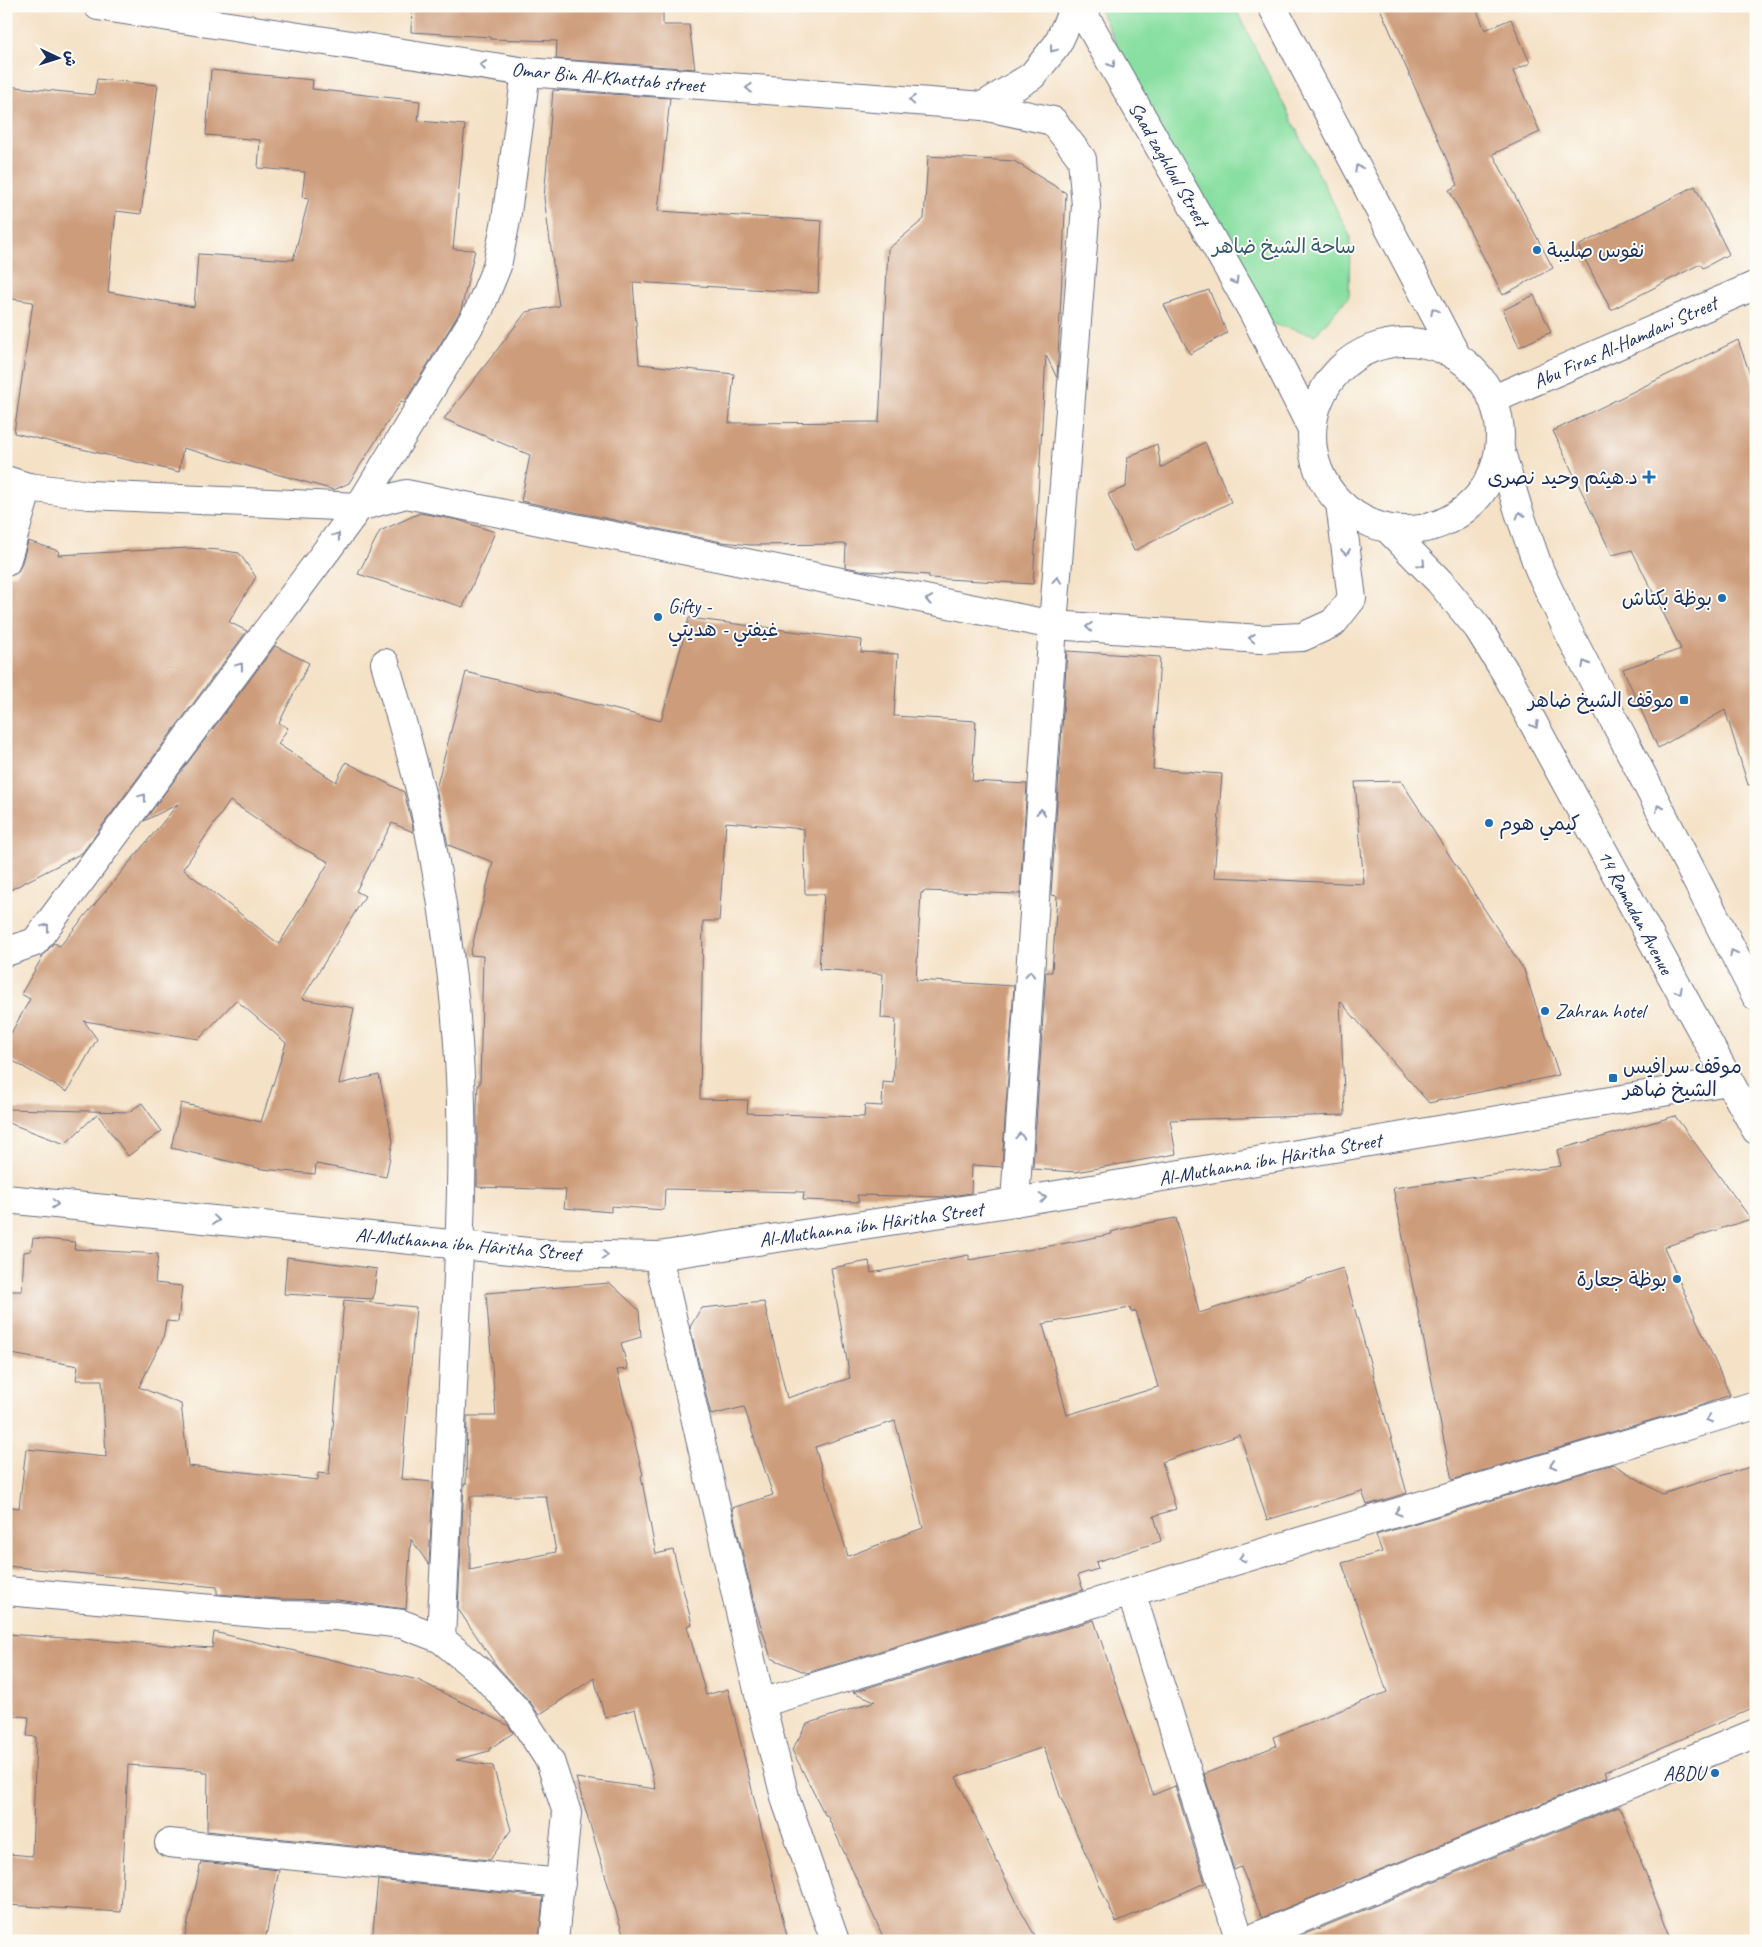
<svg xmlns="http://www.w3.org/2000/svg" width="1762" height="1947" font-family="Caveat,'Playpen Sans Arabic',sans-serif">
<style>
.green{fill:#89dfa1;stroke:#528780}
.building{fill:#cd9c7a;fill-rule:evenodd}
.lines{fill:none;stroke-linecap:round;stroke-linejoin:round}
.minor-casing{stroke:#676d82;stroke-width:30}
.tertiary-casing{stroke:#676d82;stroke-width:30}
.primary-casing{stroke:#676d82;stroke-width:30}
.minor{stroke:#fff;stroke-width:28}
.tertiary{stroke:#fff;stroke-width:28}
.primary{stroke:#fff;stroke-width:28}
.oneway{stroke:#8d97ae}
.poi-dot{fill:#1f6fb2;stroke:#fdfcf7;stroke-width:2}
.labels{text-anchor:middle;stroke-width:4;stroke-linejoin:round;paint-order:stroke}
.street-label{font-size:20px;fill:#1b2f5e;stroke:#fdfcf7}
.park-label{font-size:20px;fill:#365b6f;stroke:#fdfcf7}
.poi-label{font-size:20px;fill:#1b2f5e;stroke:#fdfcf7;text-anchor:start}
</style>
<rect width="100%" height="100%" fill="#fdfcf7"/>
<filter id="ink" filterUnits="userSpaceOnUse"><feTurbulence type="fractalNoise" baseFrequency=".02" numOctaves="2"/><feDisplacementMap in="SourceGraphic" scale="10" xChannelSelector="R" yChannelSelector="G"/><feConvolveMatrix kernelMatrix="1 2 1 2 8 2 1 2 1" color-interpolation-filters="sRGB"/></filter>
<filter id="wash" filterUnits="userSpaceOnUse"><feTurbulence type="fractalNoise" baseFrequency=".0096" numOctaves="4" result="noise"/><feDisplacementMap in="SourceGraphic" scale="20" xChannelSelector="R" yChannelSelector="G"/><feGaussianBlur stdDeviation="1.12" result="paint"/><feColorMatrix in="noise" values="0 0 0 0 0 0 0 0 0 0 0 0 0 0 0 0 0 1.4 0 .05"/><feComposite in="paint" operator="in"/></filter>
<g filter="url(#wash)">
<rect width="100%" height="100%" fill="#f4e1c6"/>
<!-- green -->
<polygon class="green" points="1098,6 1234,6 1350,236 1349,296 1315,335 1249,318"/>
<g id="blocks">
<!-- building -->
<g class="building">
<polygon points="412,6 663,6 663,25 689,25 695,69 556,59 557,41 490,39 490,37 411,32"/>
<polygon points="1379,6 1475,6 1485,30 1511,19 1530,63 1513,71 1540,132 1493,154 1553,268 1503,295 1449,190 1458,185"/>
<polygon points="211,70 313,80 312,89 420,101 418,121 465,125 453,249 475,250 461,310 404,403 401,401 349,483 334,490 183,448 179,472 14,433 33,302 6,298 6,86 94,95 97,79 158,85 141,214 116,211 108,292 194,307 198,254 293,260 309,198 302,197 305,172 258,168 260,140 206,135"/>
<polygon points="553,90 670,98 658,211 822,221 818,293 633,282 639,364 734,374 729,423 879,422 888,249 924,219 928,156 1014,161 1066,193 1057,378 1046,355 1033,584 929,578 929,575 866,571 845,567 846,544 751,545 722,542 521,501 530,455 444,419 526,312 559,306 544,198"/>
<polygon points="1695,186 1729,254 1703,268 1700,264 1611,310 1578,246"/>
<polygon points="1209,290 1227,333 1190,354 1164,305"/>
<polygon points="1534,295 1551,332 1519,347 1503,310"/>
<polygon points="1738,340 1756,391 1756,784 1748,785 1725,710 1658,748 1623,669 1681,649 1632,550 1612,555 1553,431"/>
<polygon points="1205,442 1231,502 1134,551 1108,494 1126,487 1128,457 1157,444 1161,468"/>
<polygon points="420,513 458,520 495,532 463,607 358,574 380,531"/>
<polygon points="28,541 59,551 58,555 189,548 219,550 239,553 256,577 229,622 247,631 82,853 6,892 6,577 17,573 21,566"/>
<path d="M689 618 862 640 861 652 898 654 894 716 976 721 972 781 1027 784 1020 894 923 891V893H921L916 980 1014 986 1002 1167 972 1165 971 1193 944 1197 857 1195 859 1202 803 1200 804 1192 665 1189 664 1210 611 1206V1212L564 1208 566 1190 477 1187V1109L478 1084H480L483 956 470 955 493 862 448 845 436 789 466 672 661 721ZM726 822 804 829 805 894H824L819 969 883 974 881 1018 896 1019 893 1083 883 1082 882 1106 865 1105 864 1117 747 1113 748 1100 700 1099 703 921H719Z"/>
<path d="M275 646 309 663 279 723 288 728 278 744 336 782 346 762 404 792 413 828V832L392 823 356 891 365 896 302 999 354 1008 339 1084 379 1075 393 1141 386 1177 316 1164 315 1174 262 1169 171 1148 181 1103 261 1122 286 1043 236 1000 199 1039 84 1021 97 1039 67 1092 6 1057V1042L30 999 21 994 44 954 54 943 60 946 178 804 144 821ZM230 801 298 846 329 862 279 944 183 869Z"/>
<polygon points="1067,651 1160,657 1153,769 1222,774 1214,877 1364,884 1355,782 1401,781 1524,970 1559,1075 1429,1103 1340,1001 1345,1115 1170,1120 1176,1154 1076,1172 1033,1169 1046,972 1052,972 1057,896 1051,895"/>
<polygon points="142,1103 162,1131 128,1156 97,1114 65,1144 6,1122 6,1109 129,1112"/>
<polygon points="1675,1116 1751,1219 1664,1247 1730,1395 1702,1405 1452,1480 1393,1188 1561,1166 1557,1150"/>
<path d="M1176 1218 1199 1313 1343 1268 1407 1493 1367 1505 1362 1491 1267 1520 1240 1435 1162 1462 1176 1509 1154 1516 1161 1541 1096 1562 1098 1569 1078 1575 1083 1590 807 1673 771 1658 755 1607 732 1508 773 1495 744 1407 711 1415 690 1327 701 1308 764 1302 787 1398 850 1378 831 1268 869 1261 871 1273 969 1255V1260L1061 1244 1112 1234 1111 1232 1137 1225ZM1130 1308 1131 1312 1136 1311 1158 1387 1067 1415 1043 1324ZM895 1421 923 1528 848 1556 815 1447Z"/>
<polygon points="33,1238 75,1242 74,1249 158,1254 155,1283 182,1286 178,1322 166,1321 163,1339 139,1387 181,1404 188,1466 318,1480 318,1473 329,1474 344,1300 416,1307 401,1479 433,1482 429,1565 411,1539 406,1609 338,1600 281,1599 217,1594 217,1587 6,1566 6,1506 19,1508 26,1449 106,1457 102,1380 76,1380 78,1366 6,1353 6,1291 22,1291 24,1252 31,1251"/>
<polygon points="287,1257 377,1269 373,1299 284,1294"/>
<path d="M610 1283 639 1310 641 1337 621 1343 628 1369 617 1370 643 1475 641 1476 656 1554 673 1550 692 1624 687 1626 706 1695 728 1689 788 1941H625L576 1778 656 1789 635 1709 605 1718 594 1678 539 1715 530 1702 496 1665 458 1609 464 1484H466L467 1416H496L486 1293ZM470 1496H546L556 1552 470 1570Z"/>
<polygon points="1613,1464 1662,1494 1756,1465 1756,1707 1605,1772 1607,1777 1262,1918 1241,1867 1234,1870 1204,1774 1276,1746 1273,1737 1387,1692 1342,1563 1382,1552 1376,1535"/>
<polygon points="1094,1620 1153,1795 1175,1786 1205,1883 1116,1922 1060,1796 1044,1747 956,1777 1022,1913 1038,1941 885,1941 827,1815 825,1815 792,1750 807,1724 875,1701 853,1692"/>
<polygon points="214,1632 418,1680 509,1726 513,1733 489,1749 489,1751 456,1760 493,1766 511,1830 490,1860 207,1831 208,1773 202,1773 202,1770 128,1765 121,1912 7,1905 9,1854 32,1856 36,1737 27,1736 29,1717 6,1715 6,1634 212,1648"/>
<polygon points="1619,1806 1672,1941 1288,1941"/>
<polygon points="201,1862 279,1870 265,1941 184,1941"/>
<polygon points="378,1880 543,1897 539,1941 372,1941"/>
</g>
</g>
</g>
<g filter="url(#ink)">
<use href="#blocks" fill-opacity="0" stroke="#676d82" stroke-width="1"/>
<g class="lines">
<!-- minor casing -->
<g class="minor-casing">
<g id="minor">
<polyline points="98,6 526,72 983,106 1032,76 1057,45 1075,6"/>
<polyline points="6,480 28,487 89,495 359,507 406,494 1053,625 1260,639 1302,637 1333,623 1352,599 1340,503"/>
<polyline points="6,562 28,487"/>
<path d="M385 663C400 716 417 770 428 825 444 907 456 992 460 1076 464 1165 459 1254 455 1343 450 1442 446 1540 441 1639"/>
<polyline points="6,1199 549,1254 658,1256 1015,1202 1728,1081"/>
<polyline points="6,1591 280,1615 336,1616 402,1624 441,1639 483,1674 519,1713 550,1761 567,1813 554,1941"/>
<polyline points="1131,1592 1240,1941"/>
<polyline points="169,1843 561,1883"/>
<polyline points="1246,1941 1756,1733"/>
</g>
</g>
<!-- tertiary casing -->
<g class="tertiary-casing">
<g id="tertiary">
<polyline points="983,106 1053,121 1082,159 1086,206 1053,625 1015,1202"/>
<polyline points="1494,399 1756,285"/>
<polyline points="6,952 35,942 359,507 479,310 497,266 506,220 526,72"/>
<polyline points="658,1256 761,1703 786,1801 835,1941"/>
<polyline points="761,1703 1756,1405"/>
</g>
</g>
<!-- primary casing -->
<g class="primary-casing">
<g id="primary">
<polyline points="1079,6 1253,312 1312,429"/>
<polyline points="1272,6 1456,355"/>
<circle cx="1406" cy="436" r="94"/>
<polyline points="1500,449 1519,512 1539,569 1569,633 1756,996"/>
<polyline points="1388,529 1439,581 1478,628 1507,675 1756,1130"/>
</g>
</g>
<!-- minor -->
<use href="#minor" class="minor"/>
<!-- tertiary -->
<use href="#tertiary" class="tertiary"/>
<!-- primary -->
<use href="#primary" class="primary"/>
</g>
<!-- one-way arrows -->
<defs><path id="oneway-chevron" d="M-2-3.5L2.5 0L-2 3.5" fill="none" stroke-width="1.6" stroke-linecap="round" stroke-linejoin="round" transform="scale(1.25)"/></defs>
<g class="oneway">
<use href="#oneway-chevron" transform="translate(1053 49) rotate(127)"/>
<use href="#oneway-chevron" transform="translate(1112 64) rotate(60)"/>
<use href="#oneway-chevron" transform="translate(483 65) rotate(-171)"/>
<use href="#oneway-chevron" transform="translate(749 88) rotate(-176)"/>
<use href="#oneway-chevron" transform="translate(912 100) rotate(-176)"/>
<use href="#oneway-chevron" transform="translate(1358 168) rotate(-118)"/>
<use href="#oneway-chevron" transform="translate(1235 281) rotate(60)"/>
<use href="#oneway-chevron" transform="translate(1434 311) rotate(-118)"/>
<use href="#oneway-chevron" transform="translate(1520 515) rotate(-108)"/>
<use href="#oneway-chevron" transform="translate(337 536) rotate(-53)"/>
<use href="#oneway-chevron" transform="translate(1346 552) rotate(83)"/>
<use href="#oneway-chevron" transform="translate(1422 564) rotate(46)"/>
<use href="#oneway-chevron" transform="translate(1057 580) rotate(-86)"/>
<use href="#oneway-chevron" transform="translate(929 600) rotate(-169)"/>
<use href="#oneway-chevron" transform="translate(1089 627) rotate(-176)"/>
<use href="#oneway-chevron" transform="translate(1252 638) rotate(-176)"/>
<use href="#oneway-chevron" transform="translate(1585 664) rotate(-117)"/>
<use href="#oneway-chevron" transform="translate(240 666) rotate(-53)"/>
<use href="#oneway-chevron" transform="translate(1535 725) rotate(62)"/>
<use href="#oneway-chevron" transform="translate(143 797) rotate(-53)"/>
<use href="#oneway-chevron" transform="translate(1659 808) rotate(-117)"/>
<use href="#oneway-chevron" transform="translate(1041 812) rotate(-86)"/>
<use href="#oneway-chevron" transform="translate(46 927) rotate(-53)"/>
<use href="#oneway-chevron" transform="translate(1733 953) rotate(-117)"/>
<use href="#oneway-chevron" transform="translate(1030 974) rotate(-86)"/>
<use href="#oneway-chevron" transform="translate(1679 991) rotate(62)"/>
<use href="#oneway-chevron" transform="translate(1020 1136) rotate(-86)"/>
<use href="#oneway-chevron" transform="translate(1043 1198) rotate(-10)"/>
<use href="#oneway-chevron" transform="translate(55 1204) rotate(6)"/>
<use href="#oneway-chevron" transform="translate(216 1220) rotate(6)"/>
<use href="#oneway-chevron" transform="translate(605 1255) rotate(1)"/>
<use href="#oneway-chevron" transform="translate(1709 1419) rotate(163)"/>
<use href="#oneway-chevron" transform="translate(1553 1465) rotate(163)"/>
<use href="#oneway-chevron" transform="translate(1398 1512) rotate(163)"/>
<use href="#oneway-chevron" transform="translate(1242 1558) rotate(163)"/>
</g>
</g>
<!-- markers -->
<g class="poi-dot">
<circle cx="1537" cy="250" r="5"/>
<path d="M1646.5 469.5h5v5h5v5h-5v5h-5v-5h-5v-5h5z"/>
<circle cx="1722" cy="598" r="5"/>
<circle cx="658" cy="617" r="5"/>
<rect x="1679" y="695" width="10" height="10" rx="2.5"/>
<circle cx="1489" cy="823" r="5"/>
<circle cx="1545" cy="1011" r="5"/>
<rect x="1608" y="1073" width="10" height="10" rx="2.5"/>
<circle cx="1677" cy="1279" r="5"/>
<circle cx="1715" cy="1773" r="5"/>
</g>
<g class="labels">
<!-- street labels -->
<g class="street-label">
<text transform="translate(608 77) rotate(5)" y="7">Omar Bin Al-Khattab street</text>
<text transform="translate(1169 164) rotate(60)" y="7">Saad zaghloul Street</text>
<text transform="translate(1625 342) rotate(-24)" y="7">Abu Firas Al-Hamdani Street</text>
<text transform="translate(1636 912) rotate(62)" y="7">14 Ramadan Avenue</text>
<text transform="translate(1270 1159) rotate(-10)" y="7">Al-Muthanna ibn Hâritha Street</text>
<text transform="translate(871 1224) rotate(-8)" y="7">Al-Muthanna ibn Hâritha Street</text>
<text transform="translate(468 1244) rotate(5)" y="7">Al-Muthanna ibn Hâritha Street</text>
</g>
<!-- park labels -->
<g class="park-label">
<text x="1284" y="253">ساحة الشيخ ضاهر</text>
</g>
<!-- poi labels -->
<g class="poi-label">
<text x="1547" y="257">نفوس صليبة</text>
<text x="1638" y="484" text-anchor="end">د.هيثم وحيد نصرى</text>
<text x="1712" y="605" text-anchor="end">بوظة بكتاش</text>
<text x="668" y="613">Gifty -<tspan x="668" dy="23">غيفتي - هديتي</tspan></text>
<text x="1674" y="707" text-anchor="end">موقف الشيخ ضاهر</text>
<text x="1499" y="830">كيمي هوم</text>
<text x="1555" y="1018">Zahran hotel</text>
<text x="1623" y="1073">موقف سرافيس<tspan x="1623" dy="23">الشيخ ضاهر</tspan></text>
<text x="1667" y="1286" text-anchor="end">بوظة جعارة</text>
<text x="1705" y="1780" text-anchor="end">ABDU</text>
</g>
</g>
<!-- margin -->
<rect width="1762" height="1947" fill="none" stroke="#fdfcf7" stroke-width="25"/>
<!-- north arrow -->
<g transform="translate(58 58) rotate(94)" stroke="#fdfcf7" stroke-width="4" paint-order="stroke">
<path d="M0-4L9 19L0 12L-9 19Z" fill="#1b2f5e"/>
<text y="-8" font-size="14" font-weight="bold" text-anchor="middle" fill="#1b2f5e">ش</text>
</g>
</svg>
